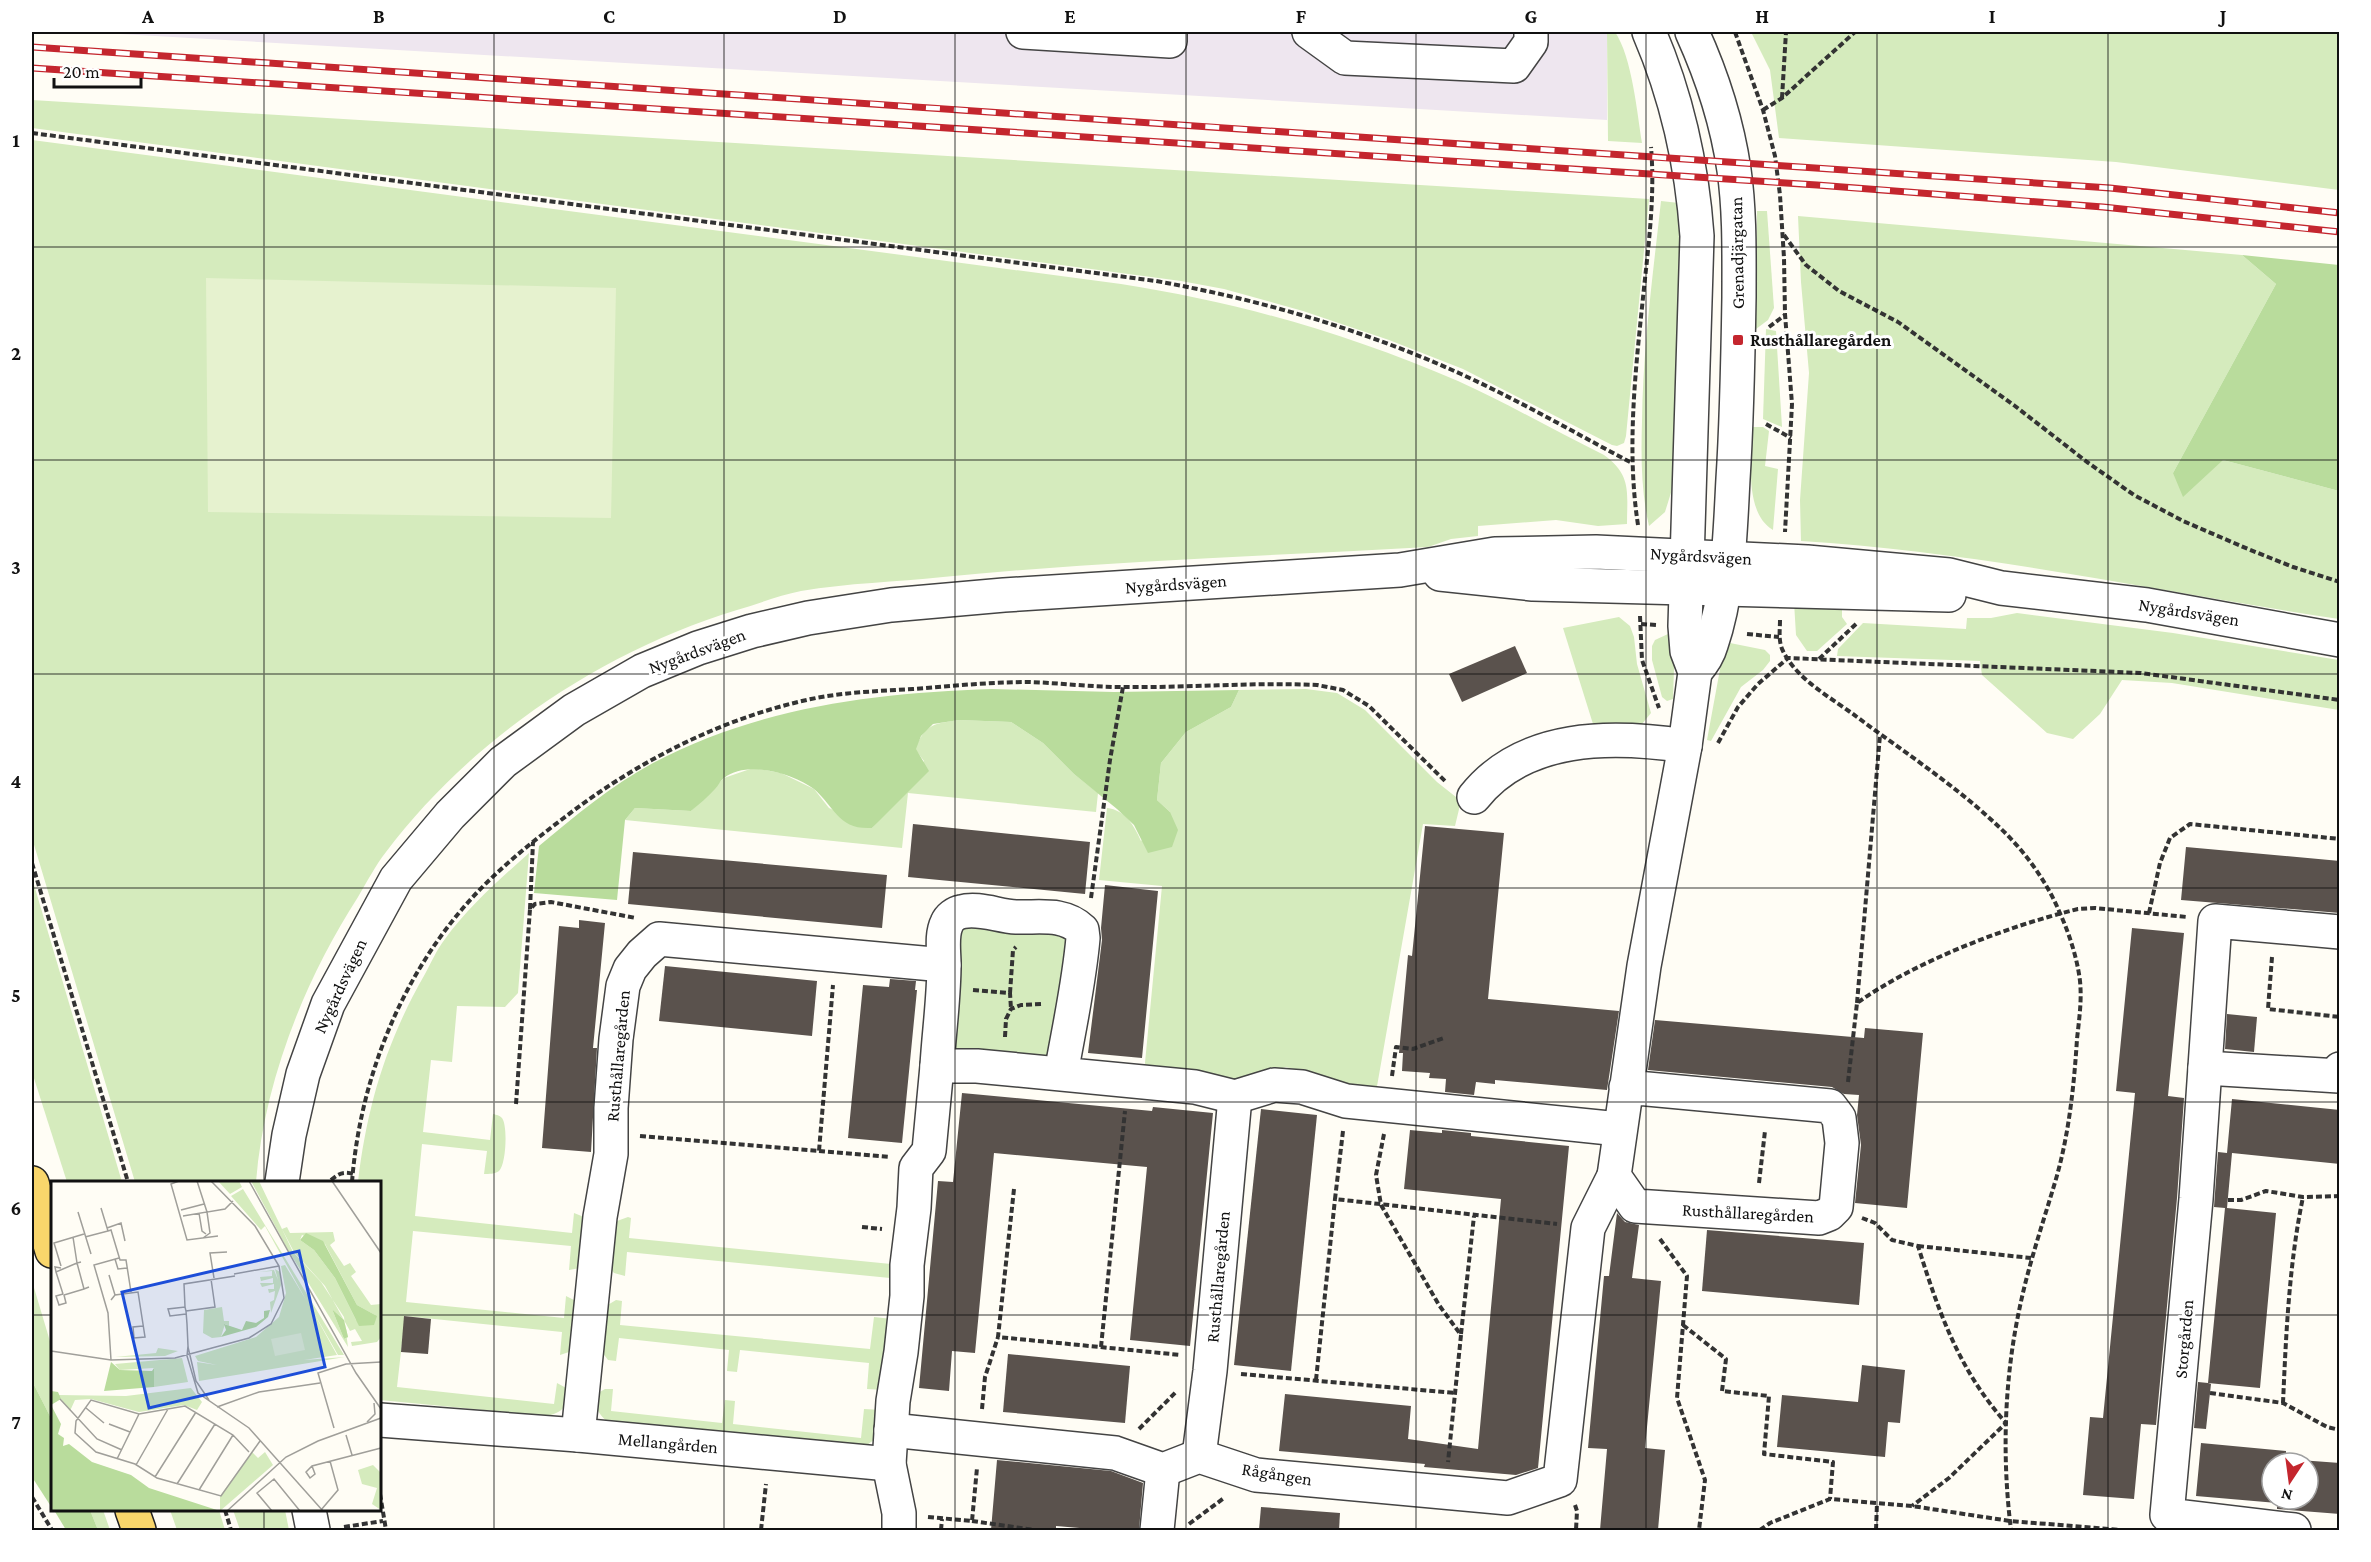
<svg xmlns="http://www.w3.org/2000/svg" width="2371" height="1562" font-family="'Crimson Pro',serif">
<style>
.industrial{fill:#eee6ef}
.green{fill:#d5ebbd}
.forest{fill:#b9dc9c}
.pitch{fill:#e6f2cf}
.building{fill:#5a524d;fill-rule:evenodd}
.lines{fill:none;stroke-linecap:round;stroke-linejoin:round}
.minor-casing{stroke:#444;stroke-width:36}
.major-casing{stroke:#222;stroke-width:36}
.path{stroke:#333;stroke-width:4;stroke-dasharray:6 3;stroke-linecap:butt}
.minor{stroke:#fff;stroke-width:33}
.major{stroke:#f9d66b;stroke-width:33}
.rail-casing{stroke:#c4262e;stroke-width:7}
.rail{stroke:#fff;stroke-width:4.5;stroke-dasharray:14;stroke-linecap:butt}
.grid{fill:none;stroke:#111;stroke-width:1.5;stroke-opacity:0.55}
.poi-dot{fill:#c4262e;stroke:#fff;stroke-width:2}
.labels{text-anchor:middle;stroke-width:6;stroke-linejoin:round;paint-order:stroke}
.street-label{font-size:18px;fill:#111;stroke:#fff}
.poi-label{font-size:18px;font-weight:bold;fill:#111;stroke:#fff;text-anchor:start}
.inset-road{fill:none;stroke:#a09f9a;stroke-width:1.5}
.view{fill:#1d4ed8;fill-opacity:0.15;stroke:#1d4ed8;stroke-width:3}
.inset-edge{fill:none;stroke:#111;stroke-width:3}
.neatline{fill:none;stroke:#111;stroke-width:2}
.grid-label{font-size:20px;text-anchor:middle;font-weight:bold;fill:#111}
</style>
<rect width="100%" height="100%" fill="#fffdf5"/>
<!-- industrial -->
<polygon class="industrial" points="85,32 1607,32 1607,120 1217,97"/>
<!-- green -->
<g class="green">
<path d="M1607 32H1615C1632 57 1637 112 1642 143L1608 141Z"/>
<polygon points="1751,32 2339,32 2339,190 2116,162 1779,138 1770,70"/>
<polygon points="32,100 1649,199 1626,436 1624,443 1617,446 1612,445 1463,369 1389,340 1303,311 1224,289 1181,281 32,128"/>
<path d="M32 140 1121 284C1242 303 1345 333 1458 381 1507 403 1555 431 1604 455 1632 475 1627 493 1627 524L1598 526 1556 520 1478 526V536L1451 539 1428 547C1266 556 1104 561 943 577 896 582 848 583 801 591 780 595 758 604 737 610 602 651 471 739 386 852 375 866 367 882 358 897 304 981 264 1082 256 1182H135L32 838Z"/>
<path d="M1661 201 1679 203 1680 223 1674 483 1665 512 1649 526C1641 491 1641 457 1642 421 1643 347 1653 274 1661 201Z"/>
<polygon points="1757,211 1767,211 1774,308 1768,320 1756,329"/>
<path d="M1798 216 2242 255 2276 284 2173 473 2223 460 2339 491V619C2160 592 1982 552 1801 541L1800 500 1809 373 1801 282Z"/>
<polygon points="1766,329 1776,331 1782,427 1763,419"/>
<path d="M1752 427H1763L1769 431 1765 466 1778 469 1773 530C1743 512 1752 456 1752 427Z"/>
<polygon points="1794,602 1842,609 1842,617 1847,624 1817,651 1807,651 1796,635"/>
<polygon points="2017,613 2173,633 2339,660 2339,710 2172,683 2122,680 2100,714 2073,739 2047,733 1982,675 1980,661 1837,656 1838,649 1863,623 1966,629 1967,618 1991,618"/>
<polygon points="1619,617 1630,626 1634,637 1637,664 1651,713 1642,724 1593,724 1563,628"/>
<polygon points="1668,634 1675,638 1673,699 1667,701 1662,697 1652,660 1652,646 1655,640"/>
<polygon points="1725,642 1765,650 1770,655 1770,661 1763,670 1741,687 1711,741 1707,740"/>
<path d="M1306 689 1337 693 1365 710 1437 782 1461 801 1455 826 1423 824 1376 1092 1286 1067 1256 1076 1233 1086 1144 1073 1162 886 1099 880 1107 808C1125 810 1134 825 1141 841L1170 812 1157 800 1161 763 1186 732 1231 707 1239 690Z"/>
<path d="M959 720 1011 722 1043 743 1074 774 1098 793 1096 812 908 793 902 848 625 820 635 808 691 811 724 778 753 768 781 773 814 789 829 808 872 828 889 809 924 761 915 749C926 723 934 724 959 720Z"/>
<path d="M529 853 518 993 505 1007 457 1006 452 1062 431 1060 423 1132 490 1140 493 1114C497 1115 499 1115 502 1118 508 1126 506 1165 499 1171 495 1174 489 1174 484 1174L487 1151 422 1144 415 1216 572 1233 574 1213 584 1217 580 1268 569 1270 571 1246 413 1231 406 1302 564 1318 566 1296 576 1301 573 1348 569 1352 560 1355 562 1332 405 1316 397 1387 554 1404 557 1383 568 1389C569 1405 563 1413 546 1416L380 1400V1182H358C367 1106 386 1042 425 974 431 963 437 949 445 939 469 906 499 880 529 853Z"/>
<polygon points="32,878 122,1182 67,1182 32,1072"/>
<polygon points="1053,925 1074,940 1048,1061 954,1051 957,927"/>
<polygon points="628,1217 631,1218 629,1238 891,1264 890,1278 627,1252 625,1276 614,1273 610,1268 613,1225 617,1221"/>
<polygon points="32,1281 52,1348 52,1420 32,1381"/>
<polygon points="616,1300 622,1301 620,1325 870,1349 874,1317 892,1319 884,1390 867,1389 869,1363 740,1350 737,1372 727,1371 729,1350 619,1338 616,1361 608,1360 602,1352 606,1306"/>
<path d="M605 1389H613L611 1411 722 1423 725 1400 735 1401 733 1424 861 1438 864 1409 882 1410 875 1439 867 1445 607 1421C597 1413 594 1405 598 1393Z"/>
<polygon points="90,1510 103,1510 110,1530 98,1530"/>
<polygon points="170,1510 219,1510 225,1530 177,1530"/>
<polygon points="233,1510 285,1510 289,1530 240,1530"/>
</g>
<!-- forest -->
<g class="forest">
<polygon points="2242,255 2339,265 2339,491 2223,460 2183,497 2173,473 2276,284"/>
<path d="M992 689 1114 692 1239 690 1231 707 1186 732 1161 763 1157 800 1170 812 1178 830 1172 847 1148 853 1134 825 1117 809 1074 774 1043 743 1011 722 959 720 933 724 921 736 916 749 929 771 872 828C838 830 835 807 814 789 793 773 747 760 724 778 720 781 718 786 715 789 708 797 699 804 691 811L635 808 625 820 617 900 534 893 539 846C575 816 612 785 653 763 758 707 875 693 992 689Z"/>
<polygon points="32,1381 52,1420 52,1508 32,1477"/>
<polygon points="54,1510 90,1510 98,1530 66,1530"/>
</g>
<!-- pitch -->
<polygon class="pitch" points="206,278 616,288 611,518 208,512"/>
<!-- building -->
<g class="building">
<polygon points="1515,646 1527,673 1462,702 1449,674"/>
<polygon points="913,824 1090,842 1085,894 908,877"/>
<polygon points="1425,826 1504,833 1488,999 1619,1011 1607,1090 1495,1080 1495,1084 1476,1082 1474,1095 1445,1092 1446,1079 1429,1078 1430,1073 1402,1071 1403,1053 1399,1053 1408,955 1412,956"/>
<polygon points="2186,847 2340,861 2340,913 2181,900"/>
<polygon points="633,852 887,875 882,928 628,904"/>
<polygon points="1105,885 1158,891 1142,1058 1088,1053 1102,940 1101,928"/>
<polygon points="579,920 605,923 593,1048 597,1048 591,1152 542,1148 559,926 579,928"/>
<polygon points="2132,928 2184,933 2168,1096 2184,1098 2177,1198 2156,1425 2141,1424 2134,1499 2083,1495 2090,1417 2103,1418 2135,1093 2116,1091"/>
<polygon points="665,966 817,981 812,1036 659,1021"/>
<polygon points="890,979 916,981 915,990 917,990 902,1143 848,1138 863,985 889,987"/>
<polygon points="2227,1014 2257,1017 2254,1052 2225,1049"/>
<polygon points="1655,1020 1864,1038 1865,1028 1923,1033 1907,1208 1855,1203 1861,1145 1857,1115 1859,1095 1844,1094 1832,1087 1648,1070"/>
<polygon points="962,1093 1152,1111 1153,1107 1213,1113 1190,1346 1130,1340 1147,1167 994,1153 975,1353 952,1351 949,1391 919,1388 938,1181 953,1182"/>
<polygon points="2232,1099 2340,1110 2340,1164 2232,1153 2227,1208 2276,1213 2260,1388 2208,1383 2211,1384 2206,1429 2194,1428 2198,1382 2208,1383 2225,1208 2214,1207 2218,1152 2227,1153"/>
<polygon points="1261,1109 1317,1115 1291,1371 1234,1365"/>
<polygon points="1410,1130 1442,1133 1442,1130 1471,1133 1471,1136 1569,1146 1538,1468 1516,1475 1424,1467 1425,1464 1279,1451 1285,1394 1411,1406 1408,1439 1478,1449 1501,1199 1404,1189"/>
<polygon points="1617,1213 1625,1222 1639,1225 1632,1278 1661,1281 1645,1448 1665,1450 1658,1530 1600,1530 1607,1449 1588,1448 1604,1276 1609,1276"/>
<polygon points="1707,1230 1864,1243 1859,1305 1702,1291"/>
<polygon points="404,1316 431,1319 428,1354 401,1352"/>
<polygon points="1008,1354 1130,1366 1125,1423 1003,1412"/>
<polygon points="1862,1365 1905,1370 1900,1423 1888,1422 1885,1457 1777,1447 1782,1395 1858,1402"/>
<path d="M2201 1443 2286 1451V1459L2340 1463V1514L2277 1509V1503L2196 1496ZM2272 1463H2308V1499H2272Z"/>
<polygon points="997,1460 1111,1471 1143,1483 1139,1530 1103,1530 1056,1526 1056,1530 991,1530"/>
<polygon points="1261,1507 1340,1513 1339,1530 1259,1530"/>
</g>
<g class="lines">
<!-- minor casing -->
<g class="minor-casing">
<g id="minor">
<polyline points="1023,32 1170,41 1170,32"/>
<polyline points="1309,32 1345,58 1514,66 1531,42 1531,32"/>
<path d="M1692 32C1712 76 1727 122 1734 170 1740 212 1739 255 1739 297 1738 358 1737 418 1733 479 1730 535 1729 592 1711 645 1708 656 1702 664 1695 672"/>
<polyline points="1440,574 1533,584 1949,595"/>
<path d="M1474 797C1524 734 1612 735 1685 746"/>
<polyline points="2205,1068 2339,1076 2340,1069"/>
<path d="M1061 1074C1069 1028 1079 984 1083 938L1082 930C1063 912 1039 918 1016 917 998 916 978 907 961 912 955 913 949 918 947 923 941 935 944 951 944 964 944 998 939 1032 937 1066H977L1195 1087 1235 1097 1274 1085 1302 1087 1346 1101 1619 1129"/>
<path d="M1626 1087 1830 1106 1839 1118 1842 1143 1836 1207 1829 1214 1819 1218 1635 1206 1614 1176 1644 966 1685 746 1695 672 1687 651 1685 626 1697 236C1692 164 1677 97 1649 32"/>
<polyline points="282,1182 289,1135 303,1074 328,1004 396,879 450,815 503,762 574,710 642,671 698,648 752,631 808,618 891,605 1004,595 1400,570 1495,554 1596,552 1807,562 1949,575 2001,588 2147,605 2340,640"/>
<polyline points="380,1420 578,1435 889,1464"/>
<polyline points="891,1430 1115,1453 1163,1470 1199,1456 1256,1475 1508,1498 1560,1480 1588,1228 1614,1176"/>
<polyline points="578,1435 600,1217 611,1154 611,1108 616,1039 623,986 630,969 642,954 659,939 944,965"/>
<polyline points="1199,1456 1210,1371 1235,1097"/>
<polyline points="309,1510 313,1530"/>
<polyline points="899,1530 899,1513 889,1464 893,1401 901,1352 907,1296 907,1265 914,1208 916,1168 929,1151 937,1066"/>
<polyline points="1157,1530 1163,1470"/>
<polyline points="2294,1530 2167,1515 2196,1199 2215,921 2340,932"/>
</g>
</g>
<!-- major casing -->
<g class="major-casing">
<g id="major">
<polyline points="32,1183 52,1251"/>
<polyline points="132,1510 139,1530"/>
</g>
</g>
<!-- path -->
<g class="path">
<polyline points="1735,32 1763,110 1775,156 1780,195 1784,258 1785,314 1792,404 1785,532"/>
<polyline points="1782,98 1786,32"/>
<polyline points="1763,110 1782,98 1855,32"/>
<path d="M32 133 1156 281C1262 300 1364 330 1461 374 1520 401 1575 433 1632 463"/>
<polyline points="1784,235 1806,265 1839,291 1898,322 2015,406 2087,462 2134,495 2183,521 2248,549 2293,567 2340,582"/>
<polyline points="1769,327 1785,315"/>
<polyline points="1766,424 1791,438"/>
<path d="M1638 525C1626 447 1636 366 1644 288 1649 241 1655 194 1651 147"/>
<polyline points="1640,616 1642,660 1659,708"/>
<path d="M1780 620C1780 631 1778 641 1783 651 1797 680 1832 698 1857 717 1904 752 1956 786 1998 826 2023 849 2046 880 2059 911 2069 933 2077 957 2080 981 2082 1001 2079 1020 2077 1039 2074 1086 2069 1134 2056 1179 2043 1223 2028 1266 2019 1311 2004 1382 2002 1458 2011 1530"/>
<polyline points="1641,624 1656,625"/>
<polyline points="1747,634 1779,637"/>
<polyline points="1819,659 1857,623"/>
<polyline points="1718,743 1738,707 1758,684 1788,658 2141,673 2340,700"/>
<polyline points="32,863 128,1182"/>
<polyline points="1091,898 1110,760 1123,687"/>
<polyline points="530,909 533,842"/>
<polyline points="2149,913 2160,863 2170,838 2190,824 2340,839"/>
<polyline points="2272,957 2268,1009 2340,1017"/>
<polyline points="973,990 1010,993 1011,1009"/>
<polyline points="1010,993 1013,950 1016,947"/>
<polyline points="1857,1003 1880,735"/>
<polyline points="1005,1037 1006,1019 1011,1009 1021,1005 1043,1004"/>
<polyline points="1392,1076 1396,1047 1413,1049 1444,1038"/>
<path d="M1848 1082 1857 1003C1916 961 2008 926 2078 909L2095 908 2187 917"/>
<polyline points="516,1104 530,909 535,904 551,902 636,918"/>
<polyline points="1343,1131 1335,1199 1557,1224"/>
<polyline points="1384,1134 1376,1175 1381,1205 1439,1305 1461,1335 1448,1462"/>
<polyline points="640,1136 819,1151 833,985"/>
<polyline points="819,1151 890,1157"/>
<path d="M331 1180C338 1174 343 1171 353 1174"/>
<path d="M352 1182C360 1079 401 976 471 899 501 866 537 838 573 811 644 758 727 716 816 698 848 692 880 691 913 689 952 686 990 682 1029 682 1060 683 1091 687 1121 687 1186 688 1252 682 1317 685L1343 690 1369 706 1447 783"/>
<polyline points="1759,1183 1765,1131"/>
<polyline points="1014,1189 998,1337 1181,1355"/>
<polyline points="2228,1200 2241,1200 2266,1191 2303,1197 2340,1196"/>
<path d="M1862 1218 1875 1223 1892 1240 1918 1246C1939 1313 1959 1370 2006 1423L1949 1478 1912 1506"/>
<polyline points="862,1227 882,1229"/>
<polyline points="1660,1239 1687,1276 1677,1398 1705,1480 1699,1530"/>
<polyline points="1918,1246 2031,1258"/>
<polyline points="1683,1325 1726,1359 1722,1391 1769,1396 1764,1454 1833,1462 1830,1499"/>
<polyline points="1461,1334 1474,1216"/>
<polyline points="1101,1347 1125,1111"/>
<polyline points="1241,1374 1455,1393"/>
<polyline points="1316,1380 1335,1199"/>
<polyline points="2210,1393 2283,1403 2327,1427 2340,1430"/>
<path d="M2283 1403C2286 1335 2289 1264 2303 1197"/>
<polyline points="982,1409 985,1377 998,1337"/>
<polyline points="1139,1429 1176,1392"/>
<polyline points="380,1494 386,1530"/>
<polyline points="32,1497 52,1530"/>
<polyline points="1575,1505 1577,1511 1576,1530"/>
<polyline points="225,1510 231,1530"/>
<polyline points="928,1517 972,1521 977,1468"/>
<polyline points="972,1521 1035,1530"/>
<polyline points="1189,1524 1224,1498"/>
<polyline points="344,1527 383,1521"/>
<polyline points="761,1530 766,1484"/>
<polyline points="941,1530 942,1519"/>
<polyline points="1760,1530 1770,1523 1830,1499 1912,1506 2010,1521 2122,1530"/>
<polyline points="1876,1530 1877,1503"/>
</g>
<!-- minor -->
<use href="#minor" class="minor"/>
<!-- major -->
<use href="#major" class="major"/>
<!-- rail casing -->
<g class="rail-casing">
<g id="rail">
<polyline points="32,47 2110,188 2340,213"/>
<polyline points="32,68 1817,185 2103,207 2340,232"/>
</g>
</g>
<!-- rail -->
<use href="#rail" class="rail"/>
</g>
<!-- grid -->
<path class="grid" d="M264 32V1182M494 32V1530M724 32V1530M955 32V1530M1186 32V1530M1416 32V1530M1646 32V1530M1877 32V1530M2108 32V1530M32 247H2340M32 460H2340M32 674H2340M32 888H2340M32 1102H2340M32 1315H52M380 1315H2340M264 1510V1530"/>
<!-- markers -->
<rect class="poi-dot" x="1732" y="334" width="12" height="12" rx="3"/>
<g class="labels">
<!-- street labels -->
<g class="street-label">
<text transform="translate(1737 253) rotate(-91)" y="6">Grenadjärgatan</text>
<text transform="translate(1701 556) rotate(3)" y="6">Nygårdsvägen</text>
<text transform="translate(1176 584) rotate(-4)" y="6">Nygårdsvägen</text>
<text transform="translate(2189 612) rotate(9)" y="6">Nygårdsvägen</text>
<text transform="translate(697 651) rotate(-20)" y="6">Nygårdsvägen</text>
<text transform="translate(340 986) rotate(-65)" y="6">Nygårdsvägen</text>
<text transform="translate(618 1056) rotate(-85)" y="6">Rusthållaregården</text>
<text transform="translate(1748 1213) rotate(3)" y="6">Rusthållaregården</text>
<text transform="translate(1218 1277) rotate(-85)" y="6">Rusthållaregården</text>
<text transform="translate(2184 1339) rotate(-85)" y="6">Storgården</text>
<text transform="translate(668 1443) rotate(5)" y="6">Mellangården</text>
<text transform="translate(1277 1474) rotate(9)" y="6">Rågången</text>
</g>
<!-- poi labels -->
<g class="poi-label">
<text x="1750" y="346">Rusthållaregården</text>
</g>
</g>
<!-- overview -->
<g transform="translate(51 1181)">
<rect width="330" height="330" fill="#fffdf5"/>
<path d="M167 0H188L191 6 179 13ZM200 0H208L242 71 270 101 293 136 297 166 237 69ZM281 128 293 139 297 156 293 158ZM192 8 293 174H287L259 125 286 174 253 179 294 176 148 200 146 181 166 184 147 180 144 175 205 156 228 136 235 112 230 85 234 84 255 119 214 45 210 49 180 15ZM236 46 239 52 282 51 284 60 279 64 293 85 299 82 305 91 300 95 320 124 330 123V156L326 161 301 165 300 161 311 160 304 148 299 150 274 105 243 71 231 48ZM251 54 274 63 306 124 324 134 322 144 305 139 284 97 263 69 249 59ZM224 88 229 91 230 104 220 132 219 121 223 119 224 110 218 112 217 108H223V103L211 106 209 102H222V97L210 100 209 96 221 95V90L208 91 223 89 227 99ZM171 126 173 140H178V145L174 143 170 156 161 157 152 152 153 129ZM107 167 127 170 114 175 64 176 105 172ZM131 177 137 201 103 206 100 204 103 187 69 189 64 183ZM140 207 151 221 146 229 133 224 88 231 40 218 24 219 19 230 7 214 75 215ZM201 271 207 277 214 271 222 284 169 330V315ZM322 284 330 292V329L321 323 326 307 311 303 307 289Z" fill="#d5ebbd" fill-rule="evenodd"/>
<path d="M255 52 272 60 306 124 326 135 323 144 308 145 284 97 263 69 249 59ZM281 128 293 139 297 156 293 158ZM219 129 217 136 205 146 170 156 175 149 173 143 191 149 195 140 205 142 213 137V130ZM60 181 69 189 101 190 103 187V206L53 210ZM0 210 7 211 10 218 0 224 10 243 7 253 13 257 12 265 18 263 41 281 80 294 98 307 169 330H0Z" fill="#b9dc9c"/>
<path d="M250 152 254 169 224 175 220 158Z" fill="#e6f2cf"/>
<path class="inset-road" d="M128 0 120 3 136 59 167 55M198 0 305 192 330 228M281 0 330 72M130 29 153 23M27 31 40 73M148 32 151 50 155 53M132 35 156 31 146 0M56 47 70 42 74 60M57 50 60 49 69 79H75L80 111M34 56 57 50 50 27M152 57 159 52 156 31 174 28 182 20M64 78 67 88 76 87M30 81 26 82 33 108 38 106M10 85 3 62 33 53M10 87 4 86 5 91 26 82 22 56M5 91 12 113M183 93 228 85M58 94 64 114M163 97 159 72 176 71M12 113 5 115 8 124 15 122 13 114 33 108M60 119 64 114 87 111 94 156 83 157 82 146 92 145M134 126 133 103 184 95M135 130 164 126 160 98M135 133 119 135 117 128 134 126 135 130 136 143 137 165 136 175 147 212 198 247 272 330M137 166 145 200 158 219M0 170 60 179 124 177 198 157 220 143 233 117 228 85 204 45 160 0M60 179 57 132 43 84 68 77M9 218 46 258 71 269M166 226 208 211 269 202M35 227 53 242M316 241 324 233 323 222M58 243 79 251M283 247 267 192 295 183 330 181M295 254 301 274M198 271 182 254 134 225 88 233 40 219 25 240 24 252 45 271 84 283 106 297 170 315 209 260M66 278 88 233M85 284 117 228M261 285 264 293 259 297 255 291 261 285 330 267M104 296 145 231M126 303 164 243M148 309 182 254M270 329 287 309 279 280M176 330 235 276 267 260 330 237M221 330 206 312 223 298 249 330"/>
<path class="view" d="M248 70 274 186 98 227 71 111Z"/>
<rect width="330" height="330" class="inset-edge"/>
</g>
<!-- border -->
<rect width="2371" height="1562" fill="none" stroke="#ffffff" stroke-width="66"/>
<!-- north arrow -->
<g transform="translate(2290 1481) rotate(193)"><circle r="28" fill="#ffffff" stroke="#a0a0a0" stroke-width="1.5"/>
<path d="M0-4.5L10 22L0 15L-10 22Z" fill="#c4262e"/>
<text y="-9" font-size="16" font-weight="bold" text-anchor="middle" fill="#111111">N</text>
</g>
<!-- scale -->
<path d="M54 78v9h87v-9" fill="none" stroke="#111111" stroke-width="3"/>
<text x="63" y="78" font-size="18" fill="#111111" stroke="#ffffff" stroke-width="4.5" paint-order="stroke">20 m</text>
<rect x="33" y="33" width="2305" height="1496" class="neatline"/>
<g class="grid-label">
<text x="148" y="23">A</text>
<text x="379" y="23">B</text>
<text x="609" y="23">C</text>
<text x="840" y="23">D</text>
<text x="1070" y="23">E</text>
<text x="1301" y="23">F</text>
<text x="1531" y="23">G</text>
<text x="1762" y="23">H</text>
<text x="1992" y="23">I</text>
<text x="2223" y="23">J</text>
<text x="16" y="147">1</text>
<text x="16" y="360">2</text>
<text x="16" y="574">3</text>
<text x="16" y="788">4</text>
<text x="16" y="1002">5</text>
<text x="16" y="1215">6</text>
<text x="16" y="1429">7</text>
</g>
</svg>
